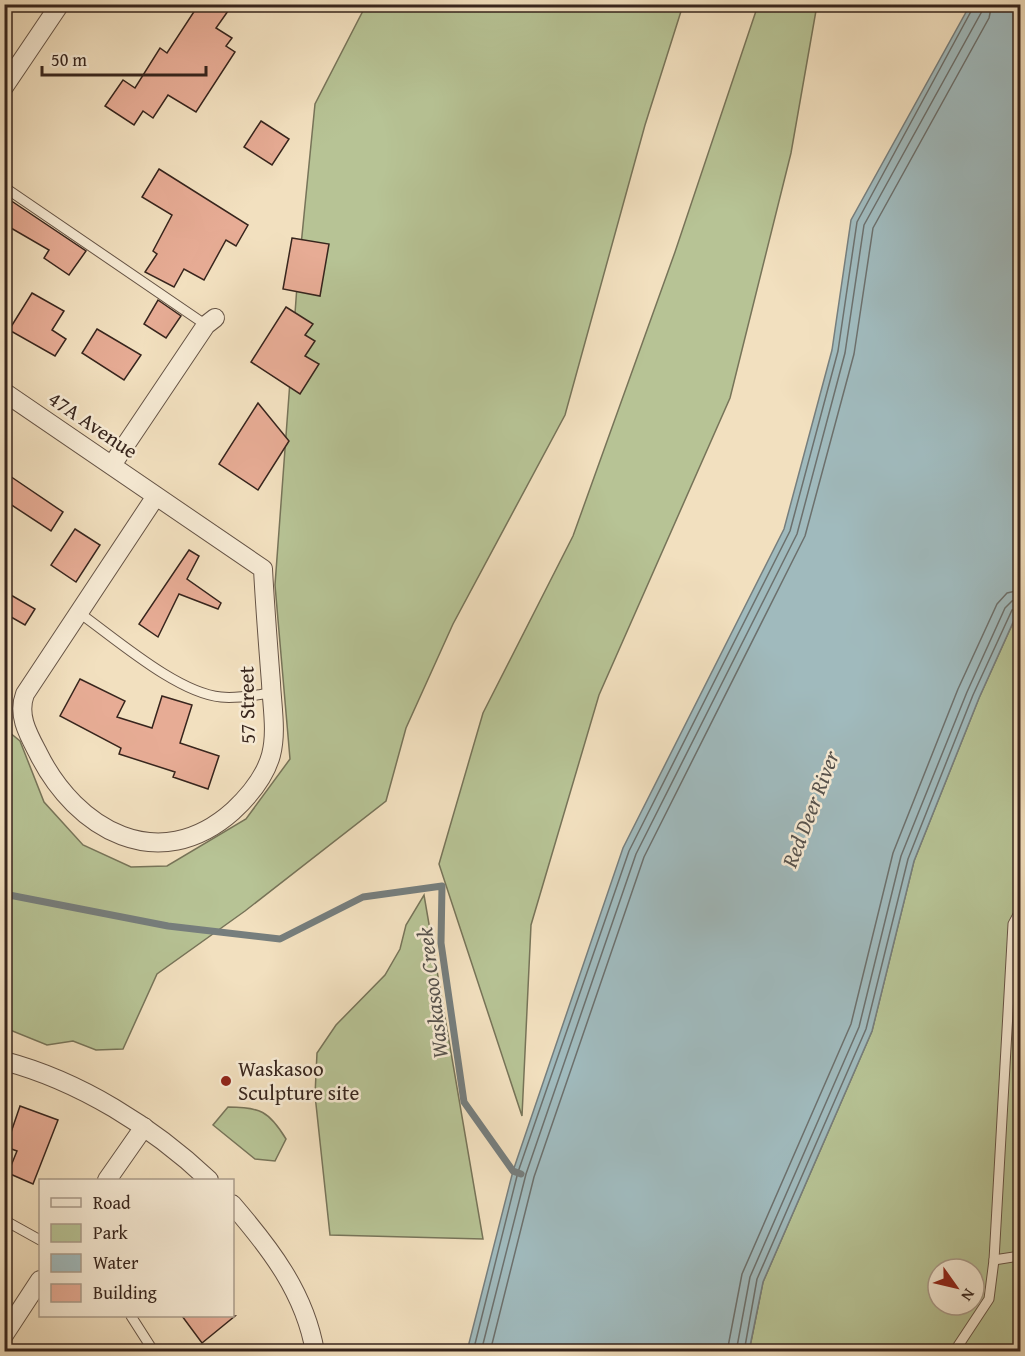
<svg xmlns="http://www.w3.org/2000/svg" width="1025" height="1356" font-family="'Gentium Book Plus',serif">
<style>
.green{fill:#b7c395;stroke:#777459;stroke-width:1.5;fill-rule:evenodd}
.water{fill:#a0babd;stroke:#767e7d;stroke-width:1.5}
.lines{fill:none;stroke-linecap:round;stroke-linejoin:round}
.shore{stroke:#6c706d;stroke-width:1.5}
.stream{stroke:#767e7d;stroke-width:7}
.building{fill:#e7ac95;stroke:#37251d;stroke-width:1.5}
.service-casing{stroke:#665446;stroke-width:11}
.minor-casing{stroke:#665446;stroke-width:20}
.service{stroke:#f7ebd5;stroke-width:9}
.minor{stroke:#f7ebd5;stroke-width:18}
.poi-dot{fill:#8f2418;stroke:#f7ebd5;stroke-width:2}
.labels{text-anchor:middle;stroke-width:5;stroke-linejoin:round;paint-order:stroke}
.street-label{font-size:21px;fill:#37251d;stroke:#f7ebd5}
.poi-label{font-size:21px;fill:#37251d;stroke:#f7ebd5;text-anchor:start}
.water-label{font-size:22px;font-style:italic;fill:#56524d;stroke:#f7ebd5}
</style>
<rect width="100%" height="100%" fill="#f2e0bf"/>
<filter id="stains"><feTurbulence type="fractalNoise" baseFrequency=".00333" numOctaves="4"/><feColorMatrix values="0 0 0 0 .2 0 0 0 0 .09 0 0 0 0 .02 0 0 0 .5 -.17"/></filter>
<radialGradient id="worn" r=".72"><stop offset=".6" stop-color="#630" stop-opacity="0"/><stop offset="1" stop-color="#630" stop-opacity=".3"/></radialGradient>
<!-- green -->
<g class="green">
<polygon points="366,5 683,5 645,125 565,415 453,624 406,728 386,801 245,911 157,974 123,1049 96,1050 73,1041 47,1045 5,1028 4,728 20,741 44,802 83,845 131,867 167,866 246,819 290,759 275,585 297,286 315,104"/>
<polygon points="758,5 817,5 791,153 730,398 599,695 531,925 522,1116 439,864 483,713 573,536 675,252"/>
<path d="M1020 607V1351L749 1352 763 1282 872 1031 914 861 979 698ZM938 1269H974V1305H938Z"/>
<polygon points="424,895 483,1239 330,1235 315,1095 317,1053 336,1025 385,975 400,949 406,925"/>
<path d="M228 1107C260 1107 269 1111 286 1139L275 1161 255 1159 213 1125Z"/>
</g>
<!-- water -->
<polygon class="water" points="970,5 1020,5 1020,607 979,698 914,861 872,1031 763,1282 749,1351 467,1351 513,1171 623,848 784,529 832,350 851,220"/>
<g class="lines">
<!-- shore -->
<g class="shore">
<polyline points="473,1352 518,1172 629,851 790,531 838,351 857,222 975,4"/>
<polyline points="481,1352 526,1174 636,854 797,534 845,353 864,225 981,13 983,4"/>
<polyline points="490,1352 534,1177 644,857 805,536 854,354 873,228 989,18 992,4"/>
<polyline points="727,1352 742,1274 851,1024 893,853 958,689 997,604 1007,593 1020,590"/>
<polyline points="736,1352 750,1277 859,1027 901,856 967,692 1005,608 1012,601 1020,599"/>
<polyline points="744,1352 757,1279 866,1029 908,859 973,695 1012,610 1020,607"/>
</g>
<!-- stream -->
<polyline class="stream" points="4,894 168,926 280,939 363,897 442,886 441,943 464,1102 513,1171 521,1174"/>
</g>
<!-- building -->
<g class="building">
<polygon points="199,4 233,4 216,28 232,38 226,46 235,52 196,112 168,95 153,118 143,111 134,125 105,106 123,80 135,88 160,48 167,53"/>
<polygon points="261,121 289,139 272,165 244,147"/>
<polygon points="159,169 248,225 236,246 226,240 204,280 184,269 174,287 145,272 157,254 153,251 172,215 142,197"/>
<polygon points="4,196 86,251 69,275 44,258 49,250 4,224"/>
<polygon points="292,238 329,244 320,296 283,289"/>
<polygon points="32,293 64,311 52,330 66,339 55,356 9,330"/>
<polygon points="158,300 181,316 166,338 144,324"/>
<polygon points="286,307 313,324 305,335 315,341 305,356 319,364 300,394 251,362"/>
<polygon points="97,329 141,355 124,380 82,353"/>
<polygon points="258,403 289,441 258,490 219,464"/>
<polygon points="4,472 63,512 51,531 4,500"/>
<polygon points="75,529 100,545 76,582 51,565"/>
<polygon points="189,550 199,556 187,579 221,603 218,609 179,594 158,637 139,624"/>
<polygon points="4,591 35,609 25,625 4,613"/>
<polygon points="80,679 125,701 117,717 152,728 162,696 192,705 180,743 219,756 208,789 173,777 175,772 119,754 121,748 60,716"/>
<polygon points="20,1106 58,1120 33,1184 8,1173 17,1151 6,1147"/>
<polygon points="182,1316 235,1316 202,1343"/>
</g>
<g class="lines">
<!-- service casing -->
<g class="service-casing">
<g id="service">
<polyline points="4,187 206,325"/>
<path d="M78 612C115 638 177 693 221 697 237 699 255 695 271 693"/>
<polyline points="4,1220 40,1240"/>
<polyline points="994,1260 1020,1256"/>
<polyline points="131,1316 154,1352"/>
<polyline points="954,1352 989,1299 994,1260 1013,924 1020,911"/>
</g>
</g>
<!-- minor casing -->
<g class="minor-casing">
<g id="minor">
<polyline points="4,87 60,4"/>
<path d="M4 392 263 569C265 607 268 645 271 683 272 706 277 732 271 755 265 777 249 796 233 811 159 877 76 830 38 753 28 734 17 715 25 694L156 496"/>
<polyline points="112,465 206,325 215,318"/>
<path d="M4 1061C80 1081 153 1127 209 1180"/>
<polyline points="107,1180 144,1127"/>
<path d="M232 1204C270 1248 305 1293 315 1352"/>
<polyline points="4,1335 40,1280"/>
</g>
</g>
<!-- service -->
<use href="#service" class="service"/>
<!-- minor -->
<use href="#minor" class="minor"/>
</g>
<!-- markers -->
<circle class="poi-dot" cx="226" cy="1081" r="6"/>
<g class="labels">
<!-- street labels -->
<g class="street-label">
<text transform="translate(93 425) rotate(34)" y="7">47A Avenue</text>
<text transform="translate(247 705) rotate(-91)" y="7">57 Street</text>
</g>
<!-- poi labels -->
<g class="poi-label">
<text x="238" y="1076">Waskasoo<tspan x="238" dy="24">Sculpture site</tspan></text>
</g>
<!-- water labels -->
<g class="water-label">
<text transform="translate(810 809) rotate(-69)" y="8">Red Deer River</text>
<text transform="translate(432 993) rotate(-97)" y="8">Waskasoo Creek</text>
</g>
</g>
<!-- margin -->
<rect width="1025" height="1356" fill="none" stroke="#f2e0bf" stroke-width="24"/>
<rect x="6" y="6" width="1013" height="1344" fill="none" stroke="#37251d" stroke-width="3"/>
<rect x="12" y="12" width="1001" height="1332" fill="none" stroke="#37251d" stroke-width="1.5"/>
<!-- legend -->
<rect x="39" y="1179" width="195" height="138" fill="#f7ebd5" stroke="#aa9c8b" stroke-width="1.5"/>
<rect x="51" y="1198" width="30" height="9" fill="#f7ebd5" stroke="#aa9c8b" stroke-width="1.5"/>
<text x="93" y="1209" font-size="18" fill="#37251d">Road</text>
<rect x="51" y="1224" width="30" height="18" fill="#b7c395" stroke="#aa9c8b" stroke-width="1.5"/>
<text x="93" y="1239" font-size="18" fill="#37251d">Park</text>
<rect x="51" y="1254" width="30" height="18" fill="#a0babd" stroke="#aa9c8b" stroke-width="1.5"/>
<text x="93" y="1269" font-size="18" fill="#37251d">Water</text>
<rect x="51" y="1284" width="30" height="18" fill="#e7ac95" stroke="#aa9c8b" stroke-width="1.5"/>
<text x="93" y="1299" font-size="18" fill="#37251d">Building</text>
<!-- north arrow -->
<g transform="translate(956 1287) rotate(124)"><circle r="28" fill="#f7ebd5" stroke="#aa9c8b" stroke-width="1.5"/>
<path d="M0-4.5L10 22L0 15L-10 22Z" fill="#8f2418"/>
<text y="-9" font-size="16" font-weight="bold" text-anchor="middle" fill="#37251d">N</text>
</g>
<!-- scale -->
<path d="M42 66v9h164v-9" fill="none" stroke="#37251d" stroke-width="3"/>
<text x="51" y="66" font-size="18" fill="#37251d" stroke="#f7ebd5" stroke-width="4.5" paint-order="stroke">50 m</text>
<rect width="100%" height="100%" filter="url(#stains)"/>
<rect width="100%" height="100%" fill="url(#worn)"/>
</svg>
